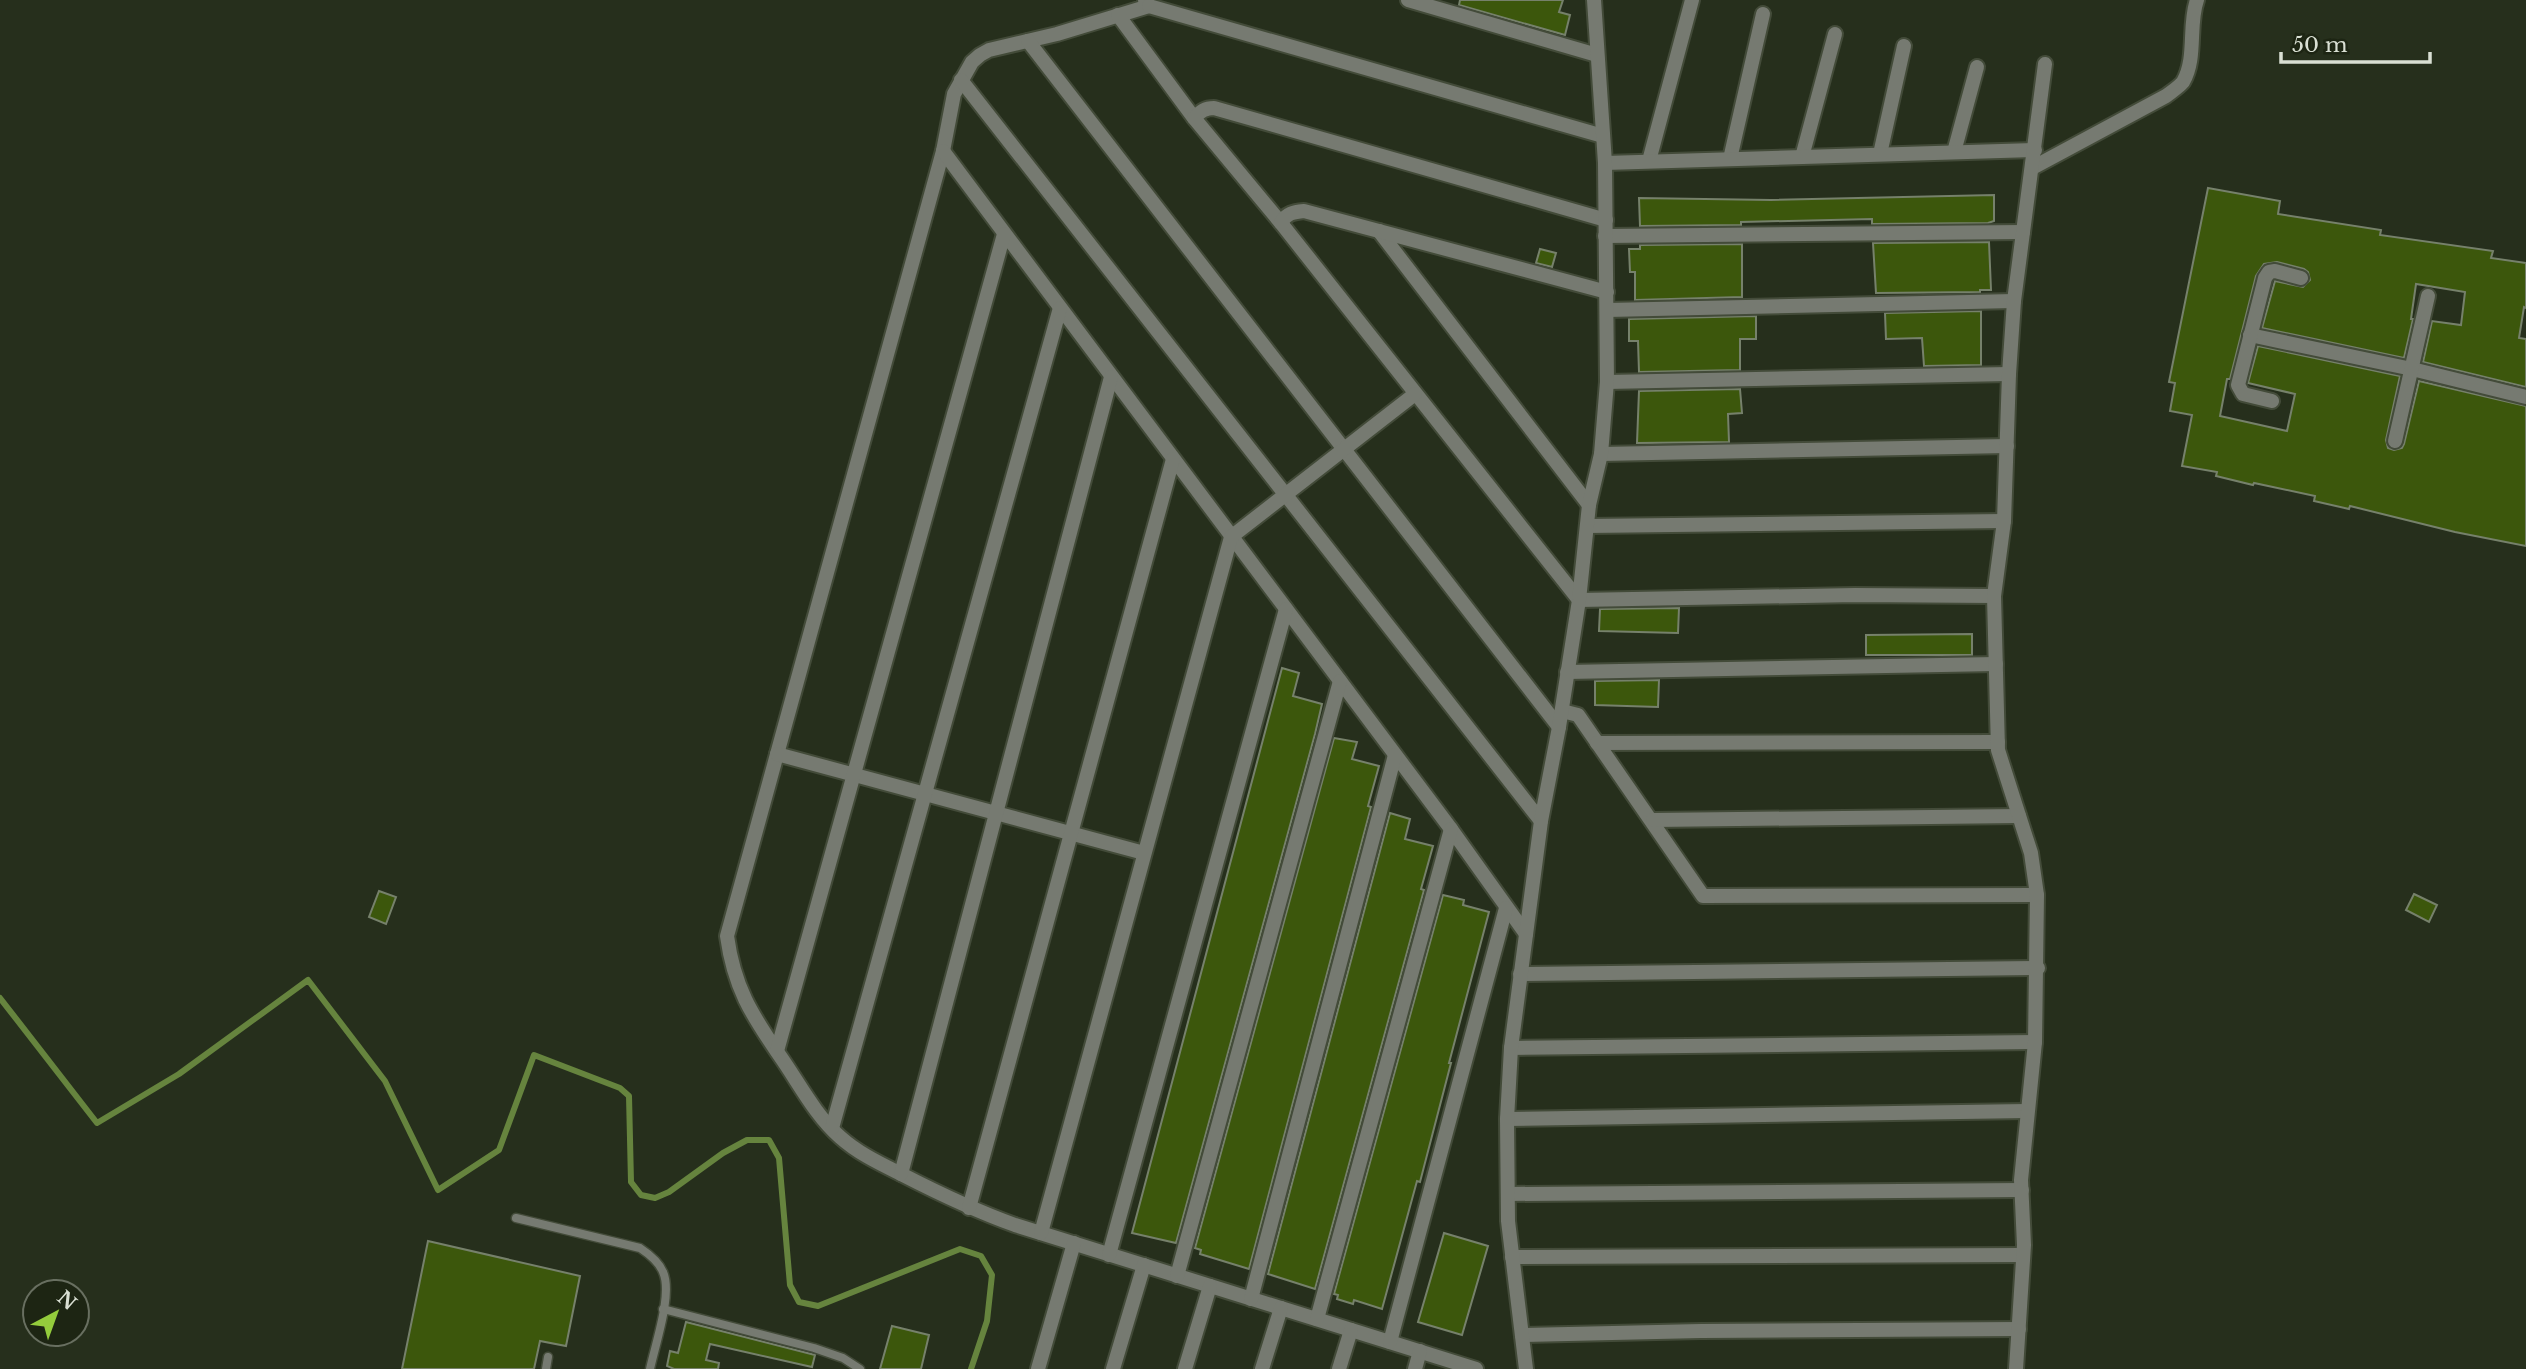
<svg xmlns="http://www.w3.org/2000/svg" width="2526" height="1369" font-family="'Libre Baskerville',serif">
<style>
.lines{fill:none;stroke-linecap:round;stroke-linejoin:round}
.stream{stroke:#66843e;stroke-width:6}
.building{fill:#3c570c;stroke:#76816b;stroke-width:2}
.service-casing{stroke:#434b39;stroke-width:11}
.minor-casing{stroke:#434b39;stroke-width:18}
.service{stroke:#767a71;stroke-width:8}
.minor{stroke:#767a71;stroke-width:14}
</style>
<rect width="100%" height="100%" fill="#262f1c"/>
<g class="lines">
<!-- stream -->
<polyline class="stream" points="0,998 97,1123 179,1074 308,980 385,1081 438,1190 499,1150 534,1055 620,1088 629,1096 631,1182 641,1195 655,1198 669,1192 723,1153 747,1140 769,1140 779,1158 790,1285 799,1302 818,1306 960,1249 981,1256 992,1275 987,1321 971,1369"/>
</g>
<!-- building -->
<g class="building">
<polygon points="1460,0 1563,0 1559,12 1570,15 1565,35 1459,5"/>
<polygon points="2208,188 2280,201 2278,214 2381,230 2380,235 2493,251 2491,258 2526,263 2526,308 2524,307 2519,338 2526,339 2526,387 2423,362 2432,321 2461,325 2465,292 2416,284 2411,319 2413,319 2404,358 2262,328 2275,281 2303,287 2310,280 2308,272 2304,269 2277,262 2264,264 2256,276 2230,379 2227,379 2220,416 2287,431 2295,394 2248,383 2258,346 2400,376 2386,440 2388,448 2394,450 2402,448 2404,444 2419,381 2526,406 2526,546 2455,532 2350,506 2349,509 2314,501 2315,496 2254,483 2253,485 2216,476 2217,472 2182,466 2192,415 2170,411 2175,383 2169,382"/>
<polygon points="1994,195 1994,221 1988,223 1872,224 1872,219 1741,222 1741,225 1640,226 1639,198 1771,200"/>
<polygon points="1989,242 1991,290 1980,290 1980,292 1876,293 1873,243"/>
<polygon points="1742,244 1742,297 1635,300 1635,272 1630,272 1629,249 1640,249 1640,245"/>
<polygon points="1540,249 1556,253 1552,267 1536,263"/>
<polygon points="1981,311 1981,365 1924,366 1922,338 1886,339 1885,313"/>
<polygon points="1756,316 1756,339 1740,339 1740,370 1639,372 1638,341 1629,341 1629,319"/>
<polygon points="1740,389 1742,413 1728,414 1729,442 1637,443 1639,391"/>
<polygon points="1679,608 1678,633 1599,631 1600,609"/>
<polygon points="1972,634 1972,655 1866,655 1866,635"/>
<polygon points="1282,668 1299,673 1293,696 1322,704 1315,734 1176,1243 1132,1233"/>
<polygon points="1659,680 1658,707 1595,705 1595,681"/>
<polygon points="1334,738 1357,742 1352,759 1379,766 1368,806 1371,807 1249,1269 1200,1254 1201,1250 1195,1248"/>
<polygon points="1390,813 1410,819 1405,839 1433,846 1421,889 1424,890 1315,1289 1268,1274"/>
<polygon points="379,891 396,897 386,924 369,917"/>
<polygon points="2414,894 2437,905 2429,922 2406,910"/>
<polygon points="1443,895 1464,900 1463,905 1489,912 1449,1063 1451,1063 1420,1182 1417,1181 1382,1309 1354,1300 1353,1304 1337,1299 1338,1295 1334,1294"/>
<polygon points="1444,1233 1488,1246 1462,1335 1418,1322"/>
<polygon points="428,1241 580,1276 566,1346 540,1341 534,1369 402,1369"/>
<polygon points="686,1322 815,1355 812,1367 710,1344 706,1360 719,1363 718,1369 674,1369 667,1366 670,1351 678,1353"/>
<polygon points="892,1326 929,1335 921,1369 880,1369"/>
</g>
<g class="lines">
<!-- service casing -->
<g class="service-casing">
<g id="service">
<path d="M516 1218 640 1248C649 1254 659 1262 663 1272 673 1294 655 1345 650 1369"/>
<polyline points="663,1309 814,1348 843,1358 860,1369"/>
<polyline points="546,1369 548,1357"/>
</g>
</g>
<!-- minor casing -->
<g class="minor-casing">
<g id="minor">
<path d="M1145 0 1149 6 1057 34 989 50 980 55 972 62 954 94 943 151 727 936C734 987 751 1014 780 1056 799 1083 815 1115 840 1137 859 1154 881 1164 903 1175 940 1194 976 1211 1015 1225L1476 1369"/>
<polyline points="1408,0 1597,55"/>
<polyline points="1149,6 1603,136"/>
<polyline points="1118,15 1194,118"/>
<polyline points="1028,41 1559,727"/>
<polyline points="961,80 1541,821"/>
<polyline points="943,151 1451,829 1526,934"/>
<polyline points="1954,152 1977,67"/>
<polyline points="1880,154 1904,46"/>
<polyline points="1802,157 1835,34"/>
<polyline points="1730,159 1763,14"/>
<polyline points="1649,161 1692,0"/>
<polyline points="1605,163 2035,150"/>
<path d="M2032 168 2166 96C2171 92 2179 87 2183 82 2197 58 2188 25 2197 0"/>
<path d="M1281 223 1194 118C1201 111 1205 108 1214 108L1606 220"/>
<polyline points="1379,231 1589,505"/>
<polyline points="1605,236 2023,232"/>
<path d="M1607 292 1304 211C1294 212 1286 213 1281 223L1579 600 1855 595 1994 596"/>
<polyline points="1607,310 2014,301"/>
<polyline points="2250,335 2412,369 2526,397"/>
<polyline points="1607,382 2009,374"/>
<polyline points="2272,401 2243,394 2238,385 2265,278 2269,272 2275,271 2301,278"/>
<polyline points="2395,441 2428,296"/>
<polyline points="1601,454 2007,446"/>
<polyline points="1587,526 2004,521"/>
<polyline points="1567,672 1996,664"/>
<polyline points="1562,711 1578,715 1703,896 2037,895"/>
<polyline points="1597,743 1998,742"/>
<polyline points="777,754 1144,853"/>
<polyline points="1653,820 2019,816"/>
<polyline points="1520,974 2038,968"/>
<polyline points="1511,1048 2035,1042"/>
<polyline points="777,1051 1004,234"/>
<polyline points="1507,1119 2027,1111"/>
<polyline points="832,1128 1060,308"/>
<polyline points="901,1174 1111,377"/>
<polyline points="1508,1194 2022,1190"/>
<polyline points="969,1208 1173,459"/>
<polyline points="1041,1233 1231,537 1415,394"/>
<polyline points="1109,1255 1286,609"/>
<polyline points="1512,1257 2023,1255"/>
<polyline points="1177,1276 1340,681"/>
<polyline points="1251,1299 1395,755"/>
<polyline points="1317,1319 1451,829"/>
<polyline points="1522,1335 1701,1331 2019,1329"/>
<polyline points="1390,1342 1506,908"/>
<polyline points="1038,1369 1074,1243"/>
<polyline points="1113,1369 1144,1265"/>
<polyline points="1185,1369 1210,1286"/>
<polyline points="1262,1369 1281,1308"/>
<polyline points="1339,1369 1351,1330"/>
<polyline points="1415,1369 1420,1351"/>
<polyline points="1526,1369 1508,1221 1507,1119 1511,1048 1541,821 1559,727 1579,600 1589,505 1601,454 1607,382 1605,163 1594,0"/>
<polyline points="2016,1369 2024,1245 2021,1180 2035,1042 2037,895 2031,853 1998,750 1994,596 2004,521 2009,374 2014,301 2045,64"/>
</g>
</g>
<!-- service -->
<use href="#service" class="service"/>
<!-- minor -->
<use href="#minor" class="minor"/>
</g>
<!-- north arrow -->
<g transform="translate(56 1313) rotate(41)"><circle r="33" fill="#1d2513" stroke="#686f60" stroke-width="2"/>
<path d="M0-5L12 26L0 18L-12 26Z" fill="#94cc3c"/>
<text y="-10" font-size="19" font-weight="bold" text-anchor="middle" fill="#d9dfd3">N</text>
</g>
<!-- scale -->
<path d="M2281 52v10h149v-10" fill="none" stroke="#d9dfd3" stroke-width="3.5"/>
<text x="2292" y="52" font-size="21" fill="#d9dfd3" stroke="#1d2513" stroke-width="5" paint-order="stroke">50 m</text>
</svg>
